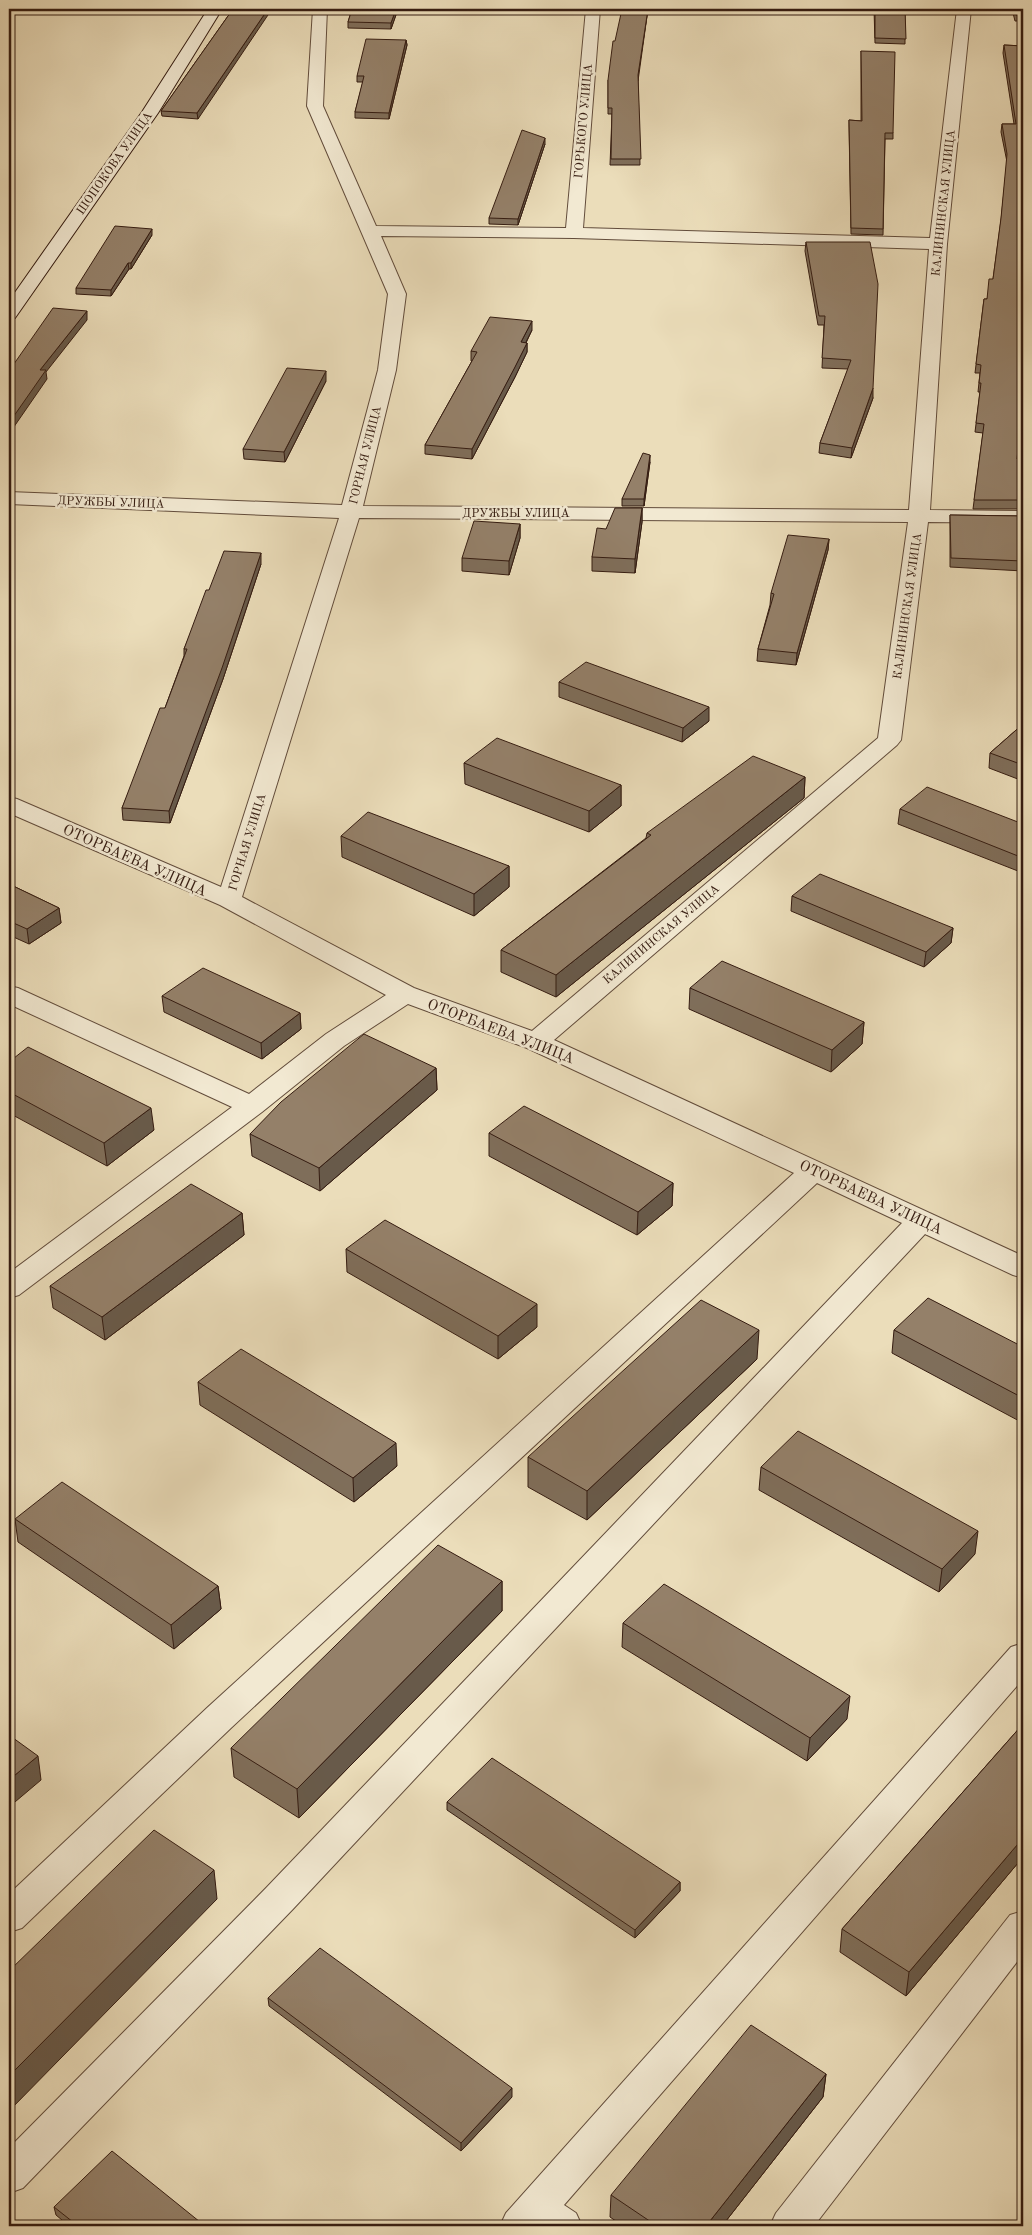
<svg xmlns="http://www.w3.org/2000/svg" width="1032" height="2235" font-family="'Old Standard TT',serif">
<style>
.lines{fill:none;stroke-linecap:round;stroke-linejoin:round}
.street-casing{stroke:#624c3b;stroke-width:2}
.secondary-casing{stroke:#351c11;stroke-width:2}
.street{fill:#f2e9d2;fill-rule:evenodd}
.secondary{fill:#f2e9d2;fill-rule:evenodd}
.wall{fill:#7f6e5a;stroke:#351c11}
.shaded-wall{fill:#685a4a;stroke:#351c11}
.building{fill:#948069;stroke:#351c11}
.labels{text-anchor:middle;stroke-width:5;stroke-linejoin:round;paint-order:stroke}
.far-street-label{font-size:12px;fill:#351c11;stroke:#f2e9d2}
.street-label{font-size:15px;fill:#351c11;stroke:#f2e9d2}
</style>
<rect width="100%" height="100%" fill="#ebddba"/>
<filter id="stains"><feTurbulence type="fractalNoise" baseFrequency=".004" numOctaves="4"/><feColorMatrix values="0 0 0 0 .2 0 0 0 0 .09 0 0 0 0 .02 0 0 0 .5 -.17"/></filter>
<radialGradient id="worn" r=".72"><stop offset=".6" stop-color="#630" stop-opacity="0"/><stop offset="1" stop-color="#630" stop-opacity=".3"/></radialGradient>
<g class="lines">
<!-- street casing -->
<g class="street-casing">
<g id="street">
<path d="M313 9H327L323 106 376 226 566 228 586 9H600L583 228 930 238 957 9H971L947 244 930 510 1023 511V523L928 522 901 740 897 745 554 1040 1023 1256V1278L1013 1275 925 1234 293 1909 23 2188 9 2193V2148L267 1887 902 1223 817 1183 232 1727 22 1928 9 1932V1894L208 1707 794 1173 527 1048 408 1004 344 1046 262 1112 19 1295 9 1298V1273L232 1107 9 1004V986L18 988 249 1094 326 1034 386 995 220 905 9 813V797L17 799 221 887 339 518 9 504V492L342 505 378 370 388 294 307 106ZM381 236 574 238 929 249 909 510 363 506 396 370 406 294ZM359 518 908 522 878 738 532 1031 414 988 242 897Z"/>
<polygon points="1023,1643 1023,1679 564,2205 576,2213 582,2226 500,2226 506,2213 1011,1647"/>
<polygon points="1023,1911 1023,1954 814,2226 770,2226 776,2213 1010,1915"/>
</g>
</g>
<!-- secondary casing -->
<g class="secondary-casing">
<polygon id="secondary" points="208,9 222,9 158,113 15,318 9,319 9,301 142,112"/>
</g>
<!-- street -->
<use href="#street" class="street"/>
<!-- secondary -->
<use href="#secondary" class="secondary"/>
</g>
<!-- wall -->
<g class="wall">
<polygon points="352,9 398,9 391,29 348,28 348,22"/>
<polygon points="874,9 905,9 905,44 875,43"/>
<polygon points="1012,9 1023,9 1023,21 1015,21"/>
<polygon points="228,16 198,119 162,116 161,111"/>
<polygon points="406,40 407,45 389,119 355,118 355,112 363,82 357,82 357,76"/>
<polygon points="1004,45 1023,46 1023,295 1018,326 1018,409 1017,459 1023,459 1023,511 1023,509 973,509 983,433 975,432 980,392 978,392 980,373 975,373 984,299 987,299 993,279 1001,220 1007,162 1001,132 1002,124 1014,124 1003,53"/>
<polygon points="861,51 893,133 893,139 885,139 883,235 851,234 849,126 849,120 861,121"/>
<polygon points="638,79 640,165 610,165 612,114 608,114 608,80"/>
<polygon points="545,144 518,225 489,224 489,218"/>
<polygon points="152,235 131,269 129,269 111,296 76,294 76,288"/>
<polygon points="806,242 873,398 851,458 819,453 820,443 848,369 822,368 824,325 818,325 805,251"/>
<polygon points="532,330 526,343 527,343 527,352 515,377 472,459 425,454 425,445 472,361 471,361 471,351"/>
<polygon points="326,381 285,462 244,459 243,449"/>
<polygon points="650,462 644,506 622,506 622,499"/>
<polygon points="642,508 642,522 635,573 592,571 592,557 606,529"/>
<polygon points="950,515 1023,516 1023,571 950,567"/>
<polygon points="520,524 520,538 509,575 462,571 462,558"/>
<polygon points="829,539 828,550 796,665 757,661 758,649 770,605 771,593"/>
<polygon points="261,564 223,679 170,823 123,820 122,808 165,708 184,656 184,649 209,590"/>
<polygon points="559,682 709,721 682,742 559,697"/>
<polygon points="1023,724 1023,781 989,768 990,753"/>
<polygon points="464,763 621,785 621,806 589,832 465,784"/>
<polygon points="805,777 804,798 556,997 501,972 501,950 646,838 647,833"/>
<polygon points="900,809 1023,824 1023,873 898,824"/>
<polygon points="341,836 509,866 509,887 474,916 342,857"/>
<polygon points="9,884 59,908 61,923 29,944 9,935"/>
<polygon points="792,896 953,928 951,943 924,967 791,911"/>
<polygon points="690,988 864,1022 862,1044 831,1072 689,1009"/>
<polygon points="162,996 300,1013 301,1029 262,1059 164,1012"/>
<polygon points="9,1062 154,1130 107,1166 9,1113"/>
<polygon points="436,1068 437,1090 320,1191 252,1156 250,1134"/>
<polygon points="489,1133 673,1183 672,1206 637,1235 489,1156"/>
<polygon points="242,1213 244,1235 105,1340 53,1308 50,1286"/>
<polygon points="346,1249 537,1327 498,1359 347,1272"/>
<polygon points="894,1330 1023,1347 1023,1423 892,1353"/>
<polygon points="757,1359 587,1520 528,1487 528,1457"/>
<polygon points="198,1382 397,1466 354,1502 200,1405"/>
<polygon points="761,1467 975,1554 939,1592 759,1490"/>
<polygon points="15,1519 218,1586 221,1609 174,1649 18,1542"/>
<polygon points="502,1581 502,1611 299,1818 234,1777 231,1748"/>
<polygon points="623,1623 847,1719 807,1761 622,1647"/>
<polygon points="1023,1724 1023,1857 906,1996 840,1952 842,1929"/>
<polygon points="447,1802 680,1882 680,1891 635,1938 447,1810"/>
<polygon points="268,1998 512,2097 461,2151 269,2006"/>
<polygon points="826,2074 823,2097 722,2226 623,2226 610,2217 611,2195"/>
<polygon points="54,2207 205,2226 69,2226 56,2215"/>
</g>
<!-- shaded-wall -->
<g class="shaded-wall">
<polygon points="268,9 272,9 198,119 197,113"/>
<polygon points="396,9 398,9 391,29 391,23"/>
<polygon points="648,9 638,81 638,75"/>
<polygon points="406,40 407,45 389,119 389,113"/>
<polygon points="545,138 545,144 518,225 518,219"/>
<polygon points="152,229 152,235 131,269 131,263"/>
<polygon points="128,263 129,269 111,296 111,290"/>
<polygon points="87,311 87,320 46,372 47,379 9,434 9,423 40,370"/>
<polygon points="532,321 532,330 521,352 521,342"/>
<polygon points="527,343 527,352 515,377 472,459 472,449"/>
<polygon points="326,371 326,381 285,462 284,452"/>
<polygon points="873,388 873,398 851,458 852,448"/>
<polygon points="650,455 650,462 644,506 644,499"/>
<polygon points="642,508 642,522 635,573 635,559"/>
<polygon points="520,524 520,538 509,575 509,561"/>
<polygon points="829,539 828,550 796,665 797,653"/>
<polygon points="261,553 261,564 223,679 170,823 169,811"/>
<polygon points="709,707 709,721 682,742 683,728"/>
<polygon points="805,777 804,798 556,997 556,975"/>
<polygon points="621,785 621,806 589,832 589,811"/>
<polygon points="509,866 509,887 474,916 474,894"/>
<polygon points="59,908 61,923 29,944 27,929"/>
<polygon points="953,928 951,943 924,967 926,952"/>
<polygon points="300,1013 301,1029 262,1059 261,1043"/>
<polygon points="864,1022 862,1044 831,1072 832,1050"/>
<polygon points="436,1068 437,1090 320,1191 319,1168"/>
<polygon points="151,1108 154,1130 107,1166 104,1143"/>
<polygon points="673,1183 672,1206 637,1235 638,1212"/>
<polygon points="242,1213 244,1235 105,1340 102,1317"/>
<polygon points="537,1304 537,1327 498,1359 498,1336"/>
<polygon points="759,1330 757,1359 587,1520 587,1491"/>
<polygon points="396,1443 397,1466 354,1502 353,1478"/>
<polygon points="978,1531 975,1554 939,1592 942,1569"/>
<polygon points="502,1581 502,1611 299,1818 297,1789"/>
<polygon points="218,1586 221,1609 174,1649 171,1625"/>
<polygon points="850,1696 847,1719 807,1761 810,1738"/>
<polygon points="38,1756 41,1780 9,1807 9,1780"/>
<polygon points="1023,1838 1023,1857 906,1996 909,1972"/>
<polygon points="214,1870 217,1899 9,2111 9,2076"/>
<polygon points="680,1882 680,1891 635,1938 635,1930"/>
<polygon points="826,2074 823,2097 722,2226 706,2226"/>
<polygon points="512,2088 512,2097 461,2151 461,2143"/>
</g>
<!-- building -->
<g class="building">
<polygon points="234,9 268,9 197,113 161,111 228,16"/>
<polygon points="352,9 396,9 391,23 348,22"/>
<polygon points="622,9 648,9 638,75 641,159 611,159 612,108 608,108 608,80 613,41 615,41"/>
<polygon points="875,9 905,9 906,39 875,38"/>
<polygon points="1014,9 1023,9 1023,15 1016,15"/>
<polygon points="366,39 406,40 389,113 355,112 364,76 357,76"/>
<polygon points="1004,45 1023,46 1023,293 1018,326 1023,327 1018,375 1022,375 1018,409 1022,410 1017,459 1023,459 1023,500 974,500 984,424 976,423 981,383 979,383 981,365 976,364 984,299 987,299 989,279 993,279 1001,218 1007,154 1002,124 1016,124"/>
<polygon points="861,51 895,52 893,133 885,133 883,229 851,228 849,120 862,121"/>
<polygon points="522,130 545,138 518,219 489,218"/>
<polygon points="115,226 152,229 131,263 128,263 111,290 76,288"/>
<polygon points="806,242 870,242 878,284 873,388 852,448 820,443 851,360 822,358 825,316 819,316"/>
<polygon points="53,308 87,311 40,370 46,370 9,423 9,371"/>
<polygon points="490,317 532,321 521,342 527,343 515,367 472,449 425,445 477,352 471,351"/>
<polygon points="287,368 326,371 284,452 243,449"/>
<polygon points="643,453 650,455 644,499 622,499"/>
<polygon points="615,508 642,508 635,559 592,557 597,528 606,529"/>
<polygon points="950,515 1023,516 1023,561 951,558"/>
<polygon points="474,521 520,524 509,561 462,558"/>
<polygon points="788,535 829,539 797,653 758,649 774,594 771,593"/>
<polygon points="224,551 261,553 222,668 169,811 122,808 160,708 165,708 187,649 184,649 206,590 209,590"/>
<polygon points="586,662 709,707 683,728 559,682"/>
<polygon points="1023,724 1023,765 990,753"/>
<polygon points="497,738 621,785 589,811 464,763"/>
<polygon points="753,756 805,777 556,975 501,950 651,835 647,833"/>
<polygon points="927,787 1023,824 1023,858 900,809"/>
<polygon points="368,812 509,866 474,894 341,836"/>
<polygon points="820,874 953,928 926,952 792,896"/>
<polygon points="9,884 59,908 27,929 9,921"/>
<polygon points="722,961 864,1022 832,1050 690,988"/>
<polygon points="203,968 300,1013 261,1043 162,996"/>
<polygon points="364,1034 436,1068 319,1168 250,1134 281,1102"/>
<polygon points="28,1047 151,1108 104,1143 9,1092 9,1062"/>
<polygon points="524,1106 673,1183 638,1212 489,1133"/>
<polygon points="191,1184 242,1213 102,1317 50,1286"/>
<polygon points="385,1220 537,1304 498,1336 346,1249"/>
<polygon points="928,1298 1023,1347 1023,1398 894,1330"/>
<polygon points="701,1300 759,1330 587,1491 528,1457"/>
<polygon points="241,1349 396,1443 353,1478 198,1382"/>
<polygon points="798,1431 978,1531 942,1569 761,1467"/>
<polygon points="62,1482 218,1586 171,1625 15,1519"/>
<polygon points="438,1545 502,1581 297,1789 231,1748"/>
<polygon points="664,1584 850,1696 810,1738 623,1623"/>
<polygon points="1023,1724 1023,1838 909,1972 842,1929"/>
<polygon points="9,1735 38,1756 9,1780"/>
<polygon points="492,1758 680,1882 635,1930 447,1802"/>
<polygon points="154,1830 214,1870 9,2076 9,1971"/>
<polygon points="320,1948 512,2088 461,2143 268,1998"/>
<polygon points="751,2025 826,2074 706,2226 657,2226 611,2195"/>
<polygon points="112,2151 205,2226 78,2226 54,2207"/>
</g>
<g class="labels">
<!-- far-street labels -->
<g class="far-street-label">
<text transform="translate(583 121) rotate(-85)" y="4">ГОРЬКОГО УЛИЦА</text>
<text transform="translate(114 163) rotate(-55)" y="4">ШОПОКОВА УЛИЦА</text>
<text transform="translate(943 203) rotate(-84)" y="4">КАЛИНИНСКАЯ УЛИЦА</text>
<text transform="translate(365 455) rotate(-76)" y="4">ГОРНАЯ УЛИЦА</text>
<text transform="translate(111 502) rotate(2)" y="4">ДРУЖБЫ УЛИЦА</text>
<text x="516" y="517">ДРУЖБЫ УЛИЦА</text>
<text transform="translate(907 606) rotate(-82)" y="4">КАЛИНИНСКАЯ УЛИЦА</text>
<text transform="translate(247 842) rotate(-73)" y="4">ГОРНАЯ УЛИЦА</text>
<text transform="translate(661 934) rotate(-40)" y="4">КАЛИНИНСКАЯ УЛИЦА</text>
</g>
<!-- street labels -->
<g class="street-label">
<text transform="translate(135 860) rotate(24)" y="5">ОТОРБАЕВА УЛИЦА</text>
<text transform="translate(501 1031) rotate(21)" y="5">ОТОРБАЕВА УЛИЦА</text>
<text transform="translate(871 1197) rotate(25)" y="5">ОТОРБАЕВА УЛИЦА</text>
</g>
</g>
<!-- margin -->
<rect width="1032" height="2235" fill="none" stroke="#ebddba" stroke-width="30"/>
<rect x="10" y="10" width="1012" height="2215" fill="none" stroke="#351c11" stroke-width="2.5"/>
<rect x="15" y="15" width="1002" height="2205" fill="none" stroke="#351c11"/>
<rect width="100%" height="100%" filter="url(#stains)"/>
<rect width="100%" height="100%" fill="url(#worn)"/>
</svg>
